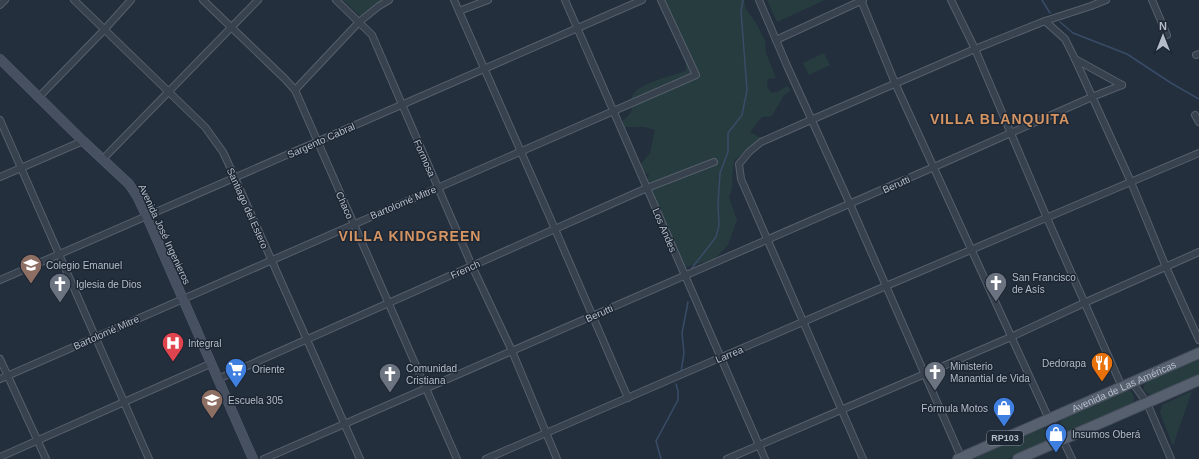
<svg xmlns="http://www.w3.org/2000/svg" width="1199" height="459" font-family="Arial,sans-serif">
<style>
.green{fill:#263c3f}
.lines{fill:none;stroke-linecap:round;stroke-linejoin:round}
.stream{stroke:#394c67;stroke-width:1.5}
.street-casing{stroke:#565f6c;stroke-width:8}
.secondary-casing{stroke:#565f6c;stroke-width:10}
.primary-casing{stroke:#414a57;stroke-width:12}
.street{stroke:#38414e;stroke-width:6}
.secondary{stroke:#465061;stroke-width:9}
.primary{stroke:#56606e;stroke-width:10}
.labels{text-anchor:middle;stroke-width:3;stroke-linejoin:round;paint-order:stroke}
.shield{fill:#1d2633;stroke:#878f9c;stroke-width:1}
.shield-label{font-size:9px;font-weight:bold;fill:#b4bcc9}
.street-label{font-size:10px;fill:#b4bcc9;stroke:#1d2633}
.poi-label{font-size:10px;fill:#b4bcc9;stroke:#1d2633;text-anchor:start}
.district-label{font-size:14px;font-weight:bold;letter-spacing:1px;fill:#d59563;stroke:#1d2633}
</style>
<rect width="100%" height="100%" fill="#242f3e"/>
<!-- green -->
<g class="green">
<polygon points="343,0 383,0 362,18"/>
<path d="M665 0H744L746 9 756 23 765 41 766 53 776 78 768 79 767 87 772 93 777 92 787 86 791 90 784 95 772 116 762 117 750 132 761 138 754 143 735 160 733 168 732 188 729 197 737 220 728 245 715 259 687 267 680 260 647 181 649 174 644 173 640 165 650 153 655 130 644 127H623V120C630 115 633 111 632 102 632 99 631 98 632 96 637 84 673 75 686 71V49Z"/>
<polygon points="767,0 825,0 777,22"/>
<polygon points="824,53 830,65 809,75 803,63"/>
<polygon points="1197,360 1199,360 1199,375 1154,394 1148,394 1144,390 1144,385 1148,381"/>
<polygon points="1125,391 1131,391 1134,396 1134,401 1130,405 1070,431 1065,431 1061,428 1060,422 1064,418"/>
<polygon points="1192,391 1173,446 1160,413 1162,405"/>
<polygon points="1041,429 1046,429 1050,433 1049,439 1045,442 1008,459 975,459 977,457"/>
</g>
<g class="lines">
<!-- stream -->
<g class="stream">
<polyline points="1042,0 1050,13"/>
<polyline points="1060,22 1073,33 1127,54 1171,83 1199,99"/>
<polyline points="692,268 716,237 719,225 718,204 720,173 728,152 728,133 742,115 747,90 741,11 743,0"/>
<polyline points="681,372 684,353 682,333 688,302"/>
<polyline points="661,459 656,441 678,400 678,391 676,384"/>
</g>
<!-- street casing -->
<g class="street-casing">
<g id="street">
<polyline points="74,0 205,127 223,152 235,178 360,459"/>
<polyline points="203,0 285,79 295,90 457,459"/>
<polyline points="336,0 372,35 472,266 512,351 557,459"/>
<polyline points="454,0 555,229 628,398"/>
<polyline points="565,0 765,459"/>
<polyline points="759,0 788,68 850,204 962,459"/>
<polyline points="861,0 895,83 1049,419 1063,440 1072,459"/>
<polyline points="951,0 975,49 1047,218 1122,387"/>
<polyline points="1152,0 1167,35"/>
<polyline points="0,5 5,0"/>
<polyline points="459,11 488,0"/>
<polyline points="1045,21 1065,39 1075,59 1131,182 1166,267 1199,340"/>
<polyline points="776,40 863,0"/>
<polyline points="1196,55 1199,54"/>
<polyline points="1075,59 1122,85"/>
<polyline points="295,90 359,22 379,6 389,0"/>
<polyline points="38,98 104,30 131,0"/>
<polyline points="1195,115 1199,122"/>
<polyline points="0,120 149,459"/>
<polyline points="102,160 258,0"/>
<polyline points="0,177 83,141"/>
<polyline points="0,280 642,0"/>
<polyline points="0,359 46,459"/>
<polyline points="0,379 696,75 661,0"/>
<polyline points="218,379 647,188 714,162"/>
<polyline points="1132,382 1147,403 1171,459"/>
<polyline points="0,457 210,364"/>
<polyline points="264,459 934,167 1092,97 1122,85"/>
<polyline points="486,459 886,286 1199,153"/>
<polyline points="727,459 1011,337 1084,303 1199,252"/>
<polyline points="863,459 741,179 739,164 749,152 761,142 811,120 975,49 1045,21 1091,6 1106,0"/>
</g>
</g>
<!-- secondary casing -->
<g class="secondary-casing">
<polyline id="secondary" points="0,59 83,141 129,184 137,196 148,219 253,459"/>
</g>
<!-- primary casing -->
<g class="primary-casing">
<g id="primary">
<path id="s1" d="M958 459 1199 353"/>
<polyline points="1018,459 1199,380"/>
</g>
</g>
<!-- street -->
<use href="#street" class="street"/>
<!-- secondary -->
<use href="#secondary" class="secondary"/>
<!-- primary -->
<use href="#primary" class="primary"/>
</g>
<!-- icons -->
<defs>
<g id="school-pin" transform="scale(1.15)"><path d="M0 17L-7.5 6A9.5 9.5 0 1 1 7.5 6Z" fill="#8d6e63" stroke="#1d2633"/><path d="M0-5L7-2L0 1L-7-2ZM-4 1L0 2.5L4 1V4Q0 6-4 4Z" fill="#fff"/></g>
<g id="church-pin" transform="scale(1.15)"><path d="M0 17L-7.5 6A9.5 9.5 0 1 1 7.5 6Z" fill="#6b7280" stroke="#1d2633"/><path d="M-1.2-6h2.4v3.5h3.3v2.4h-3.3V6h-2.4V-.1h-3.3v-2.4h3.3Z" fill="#fff"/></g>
<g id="hospital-pin" transform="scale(1.15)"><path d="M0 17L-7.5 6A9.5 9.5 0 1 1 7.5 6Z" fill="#e0444e" stroke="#1d2633"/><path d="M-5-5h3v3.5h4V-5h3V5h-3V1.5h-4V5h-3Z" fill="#fff"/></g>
<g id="restaurant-pin" transform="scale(1.15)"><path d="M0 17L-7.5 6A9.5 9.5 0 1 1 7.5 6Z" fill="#e8710a" stroke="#1d2633"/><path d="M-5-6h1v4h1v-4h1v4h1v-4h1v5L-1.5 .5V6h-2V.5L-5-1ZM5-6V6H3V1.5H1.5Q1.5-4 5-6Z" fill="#fff"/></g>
<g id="supermarket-pin" transform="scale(1.15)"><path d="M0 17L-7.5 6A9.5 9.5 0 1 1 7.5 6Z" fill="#3f7fe0" stroke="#1d2633"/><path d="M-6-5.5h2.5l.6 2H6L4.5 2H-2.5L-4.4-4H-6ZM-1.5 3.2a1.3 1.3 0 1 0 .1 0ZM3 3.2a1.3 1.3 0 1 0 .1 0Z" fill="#fff"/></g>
<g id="shop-pin" transform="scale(1.15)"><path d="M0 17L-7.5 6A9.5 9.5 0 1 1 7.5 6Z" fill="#3f7fe0" stroke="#1d2633"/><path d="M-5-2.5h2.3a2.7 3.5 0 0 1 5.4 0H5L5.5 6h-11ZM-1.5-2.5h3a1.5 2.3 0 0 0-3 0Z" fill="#fff"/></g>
</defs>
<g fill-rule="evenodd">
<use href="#school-pin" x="31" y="265"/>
<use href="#church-pin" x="996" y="283"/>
<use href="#church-pin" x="60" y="284"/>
<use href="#hospital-pin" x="173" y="343"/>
<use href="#restaurant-pin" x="1102" y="363"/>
<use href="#supermarket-pin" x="236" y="369"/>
<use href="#church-pin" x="935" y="372"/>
<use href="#church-pin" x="390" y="374"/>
<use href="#school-pin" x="212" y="400"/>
<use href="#shop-pin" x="1004" y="408"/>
<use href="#shop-pin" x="1056" y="434"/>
</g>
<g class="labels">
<!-- shield labels -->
<rect class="shield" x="987" y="431" width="36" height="14" rx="3"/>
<g class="shield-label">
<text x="1005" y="441">RP103</text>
</g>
<!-- street labels -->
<g class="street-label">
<text transform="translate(321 140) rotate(-24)" y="4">Sargento Cabral</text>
<text transform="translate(425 158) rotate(66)" y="4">Formosa</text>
<text transform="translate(896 184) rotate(-24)" y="4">Berutti</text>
<text transform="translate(403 202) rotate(-23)" y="4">Bartolomé Mitre</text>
<text transform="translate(345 205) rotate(66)" y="4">Chaco</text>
<text transform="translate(248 208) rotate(66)" y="4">Santiago del Estero</text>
<text transform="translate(665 230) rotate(67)" y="4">Los Andes</text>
<text transform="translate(165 234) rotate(65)" y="4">Avenida José Ingenieros</text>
<text transform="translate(465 269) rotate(-24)" y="4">French</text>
<text transform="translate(599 313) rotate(-24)" y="4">Berutti</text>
<text transform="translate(106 332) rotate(-24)" y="4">Bartolomé Mitre</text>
<text transform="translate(729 354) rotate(-23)" y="4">Larrea</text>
<text dy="4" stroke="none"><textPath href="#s1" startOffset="181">Avenida de Las Américas</textPath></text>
</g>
<!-- poi labels -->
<g class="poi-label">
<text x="46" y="269">Colegio Emanuel</text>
<text x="1012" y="281">San Francisco<tspan x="1012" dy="12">de Asís</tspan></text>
<text x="76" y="288">Iglesia de Dios</text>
<text x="188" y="347">Integral</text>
<text x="1086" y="367" text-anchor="end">Dedorapa</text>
<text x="950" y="370">Ministerio<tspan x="950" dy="12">Manantial de Vida</tspan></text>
<text x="406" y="372">Comunidad<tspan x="406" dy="12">Cristiana</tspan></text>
<text x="252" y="373">Oriente</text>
<text x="228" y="404">Escuela 305</text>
<text x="988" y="412" text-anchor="end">Fórmula Motos</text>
<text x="1072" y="438">Insumos Oberá</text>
</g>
<!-- district labels -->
<g class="district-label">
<text x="1000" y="124">VILLA BLANQUITA</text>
<text x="410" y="241">VILLA KINDGREEN</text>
</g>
</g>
<!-- north arrow -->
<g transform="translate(1163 36)" stroke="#1d2633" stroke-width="3" paint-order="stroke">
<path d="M0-3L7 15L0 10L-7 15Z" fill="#b4bcc9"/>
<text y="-6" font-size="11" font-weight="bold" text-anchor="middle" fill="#b4bcc9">N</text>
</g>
</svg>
